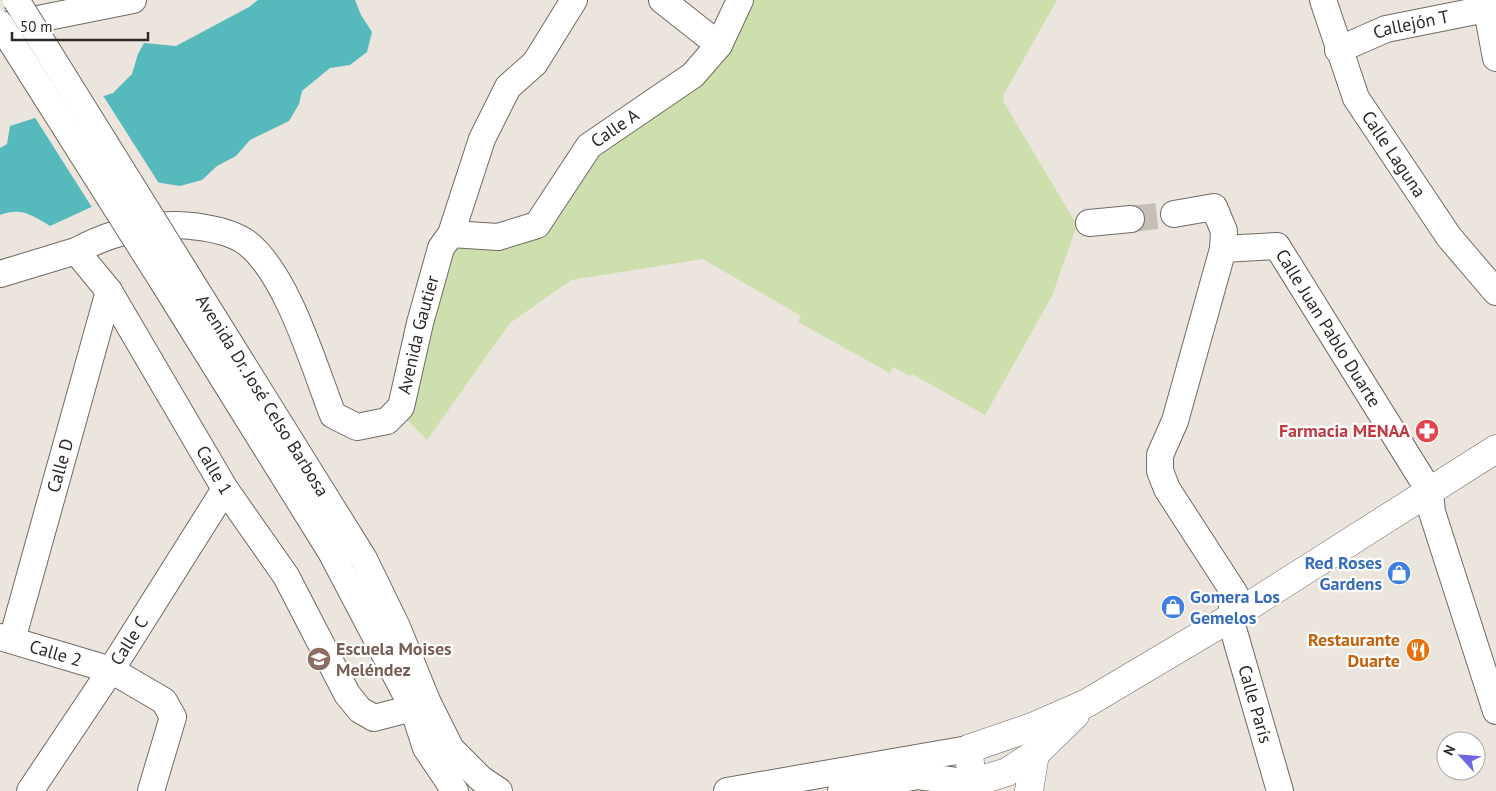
<svg xmlns="http://www.w3.org/2000/svg" width="1496" height="791" font-family="'PT Sans',sans-serif">
<style>
.green{fill:#cddfac}
.water{fill:#56babd}
.pier{fill:#ebe5dd}
.lines{fill:none;stroke-linecap:round;stroke-linejoin:round}
.minor-tunnel{stroke:#c5bfb8;stroke-width:26;stroke-dasharray:26 13;stroke-linecap:butt}
.minor-casing{stroke:#706a63;stroke-width:28}
.major-casing{stroke:#706a63;stroke-width:29}
.minor{stroke:#fff;stroke-width:26}
.major{stroke:#fff;stroke-width:28}
.minor-bridge-casing{stroke:#706a63;stroke-width:28;stroke-linecap:butt}
.minor-bridge{stroke:#fff;stroke-width:26}
.labels{text-anchor:middle;stroke-width:4.5;stroke-linejoin:round;paint-order:stroke}
.street-label{font-size:18px;fill:#2c2926;stroke:#fff}
.health-label{font-size:18px;font-weight:bold;fill:#be3a42;stroke:#fff;text-anchor:end}
.shop-label{font-size:18px;font-weight:bold;fill:#366cbe;stroke:#fff;text-anchor:end}
.food-label{font-size:18px;font-weight:bold;fill:#c56008;stroke:#fff;text-anchor:end}
.education-label{font-size:18px;font-weight:bold;fill:#785e54;stroke:#fff;text-anchor:start}
</style>
<rect width="100%" height="100%" fill="#ebe5dd"/>
<!-- green -->
<polygon class="green" points="743,0 1057,0 1004,94 1003,101 1077,225 1052,296 985,415 912,374 910,376 893,367 890,373 798,322 801,316 703,259 571,280 510,323 427,440 404,416 450,248 507,241 589,150 722,64 727,38"/>
<!-- water -->
<path class="water" d="M258 0H355L361 15 372 32 367 52 350 65 330 68 302 91 299 104 289 121 250 140 236 156 217 166 202 180 180 186 148 181 50 226C32 215 21 207 0 215V148L7 144 10 126 113 93 132 74 138 54 144 43 176 46 249 7Z"/>
<!-- pier -->
<polygon class="pier" points="102,94 160,185 149,183 93,209 34,116"/>
<g class="lines">
<!-- minor-tunnel -->
<polyline class="minor-tunnel" points="1131,219 1174,214"/>
<!-- minor casing -->
<g class="minor-casing">
<g id="minor">
<polyline points="662,0 719,45"/>
<path id="s1" d="M1323 0 1356 98 1449 237 1496 292"/>
<polyline points="1485,0 1496,58"/>
<polyline points="8,25 133,0"/>
<path id="s2" d="M1338 50 1386 29 1486 9"/>
<path id="s3" d="M1174 214 1214 207 1224 231 1223 249 1175 421 1160 455V471L1167 489 1235 594 1230 618 1280 791"/>
<polyline points="1089,223 1131,219"/>
<path id="s4" d="M451 234 498 237 537 225 589 146 693 75 719 45 740 0"/>
<path id="s5" d="M1223 249 1277 246 1430 492 1432 512 1496 711"/>
<path id="s6" d="M76 251C108 234 124 231 159 226 183 223 227 228 247 243 288 275 314 367 333 415L357 427 387 421 401 407 420 323 441 248 451 234 482 139 508 87 535 63 574 0"/>
<path id="s7" d="M184 270 364 559 397 627 427 701 451 749 481 779 499 791"/>
<path id="s8" d="M0 274 76 251 109 291 225 489 286 576 347 694 360 710 374 718 413 708 427 701"/>
<polyline points="163,282 331,552 413,708 426,748 455,791"/>
<path id="s9" d="M0 637 111 670 164 701 173 717 151 791"/>
<path id="s10" d="M12 640 109 291"/>
<path id="s11" d="M30 791 111 670 225 489"/>
<polyline points="727,791 968,749"/>
<polyline points="841,791 917,776 972,783"/>
</g>
</g>
<!-- major casing -->
<g class="major-casing">
<g id="major">
<polyline points="972,783 1007,772 1035,754 1075,715"/>
<polyline points="974,791 968,749 1032,727 1087,703 1230,618 1496,449"/>
<polyline points="1029,791 1035,754"/>
</g>
</g>
<!-- minor -->
<use href="#minor" class="minor"/>
<!-- major -->
<use href="#major" class="major"/>
<!-- minor-bridge casing -->
<g class="minor-bridge-casing">
<g id="minor-bridge">
<polyline points="16,0 184,270"/>
<polyline points="0,24 163,282"/>
</g>
</g>
<!-- minor-bridge -->
<use href="#minor-bridge" class="minor-bridge"/>
</g>
<!-- icons -->
<defs>
<g id="pharmacy-disc" transform="scale(1.25)"><circle r="9.5" fill="#e0444e" stroke="#fff"/><path d="M-2-6h4v4h4v4h-4v4h-4v-4h-4v-4h4Z" fill="#fff"/></g>
<g id="shop-disc" transform="scale(1.25)"><circle r="9.5" fill="#3f7fe0" stroke="#fff"/><path d="M-5-2.5h2.3a2.7 3.5 0 0 1 5.4 0H5L5.5 6h-11ZM-1.5-2.5h3a1.5 2.3 0 0 0-3 0Z" fill="#fff"/></g>
<g id="restaurant-disc" transform="scale(1.25)"><circle r="9.5" fill="#e8710a" stroke="#fff"/><path d="M-5-6h1v4h1v-4h1v4h1v-4h1v5L-1.5 .5V6h-2V.5L-5-1ZM5-6V6H3V1.5H1.5Q1.5-4 5-6Z" fill="#fff"/></g>
<g id="school-disc" transform="scale(1.25)"><circle r="9.5" fill="#8d6e63" stroke="#fff"/><path d="M0-5L7-2L0 1L-7-2ZM-4 1L0 2.5L4 1V4Q0 6-4 4Z" fill="#fff"/></g>
</defs>
<g fill-rule="evenodd">
<use href="#pharmacy-disc" x="1427" y="431"/>
<use href="#shop-disc" x="1399" y="573"/>
<use href="#shop-disc" x="1173" y="607"/>
<use href="#restaurant-disc" x="1418" y="650"/>
<use href="#school-disc" x="319" y="659"/>
</g>
<g class="labels">
<!-- street labels -->
<g class="street-label">
<text dy="6" stroke="none"><textPath href="#s2" startOffset="78">Callejón T</textPath></text>
<text dy="6" stroke="none"><textPath href="#s4" startOffset="214">Calle A</textPath></text>
<text dy="6" stroke="none"><textPath href="#s1" startOffset="171">Calle Laguna</textPath></text>
<text dy="6" stroke="none"><textPath href="#s5" startOffset="151">Calle Juan Pablo Duarte</textPath></text>
<text dy="6" stroke="none"><textPath href="#s6" startOffset="524">Avenida Gautier</textPath></text>
<text dy="6" stroke="none"><textPath href="#s7" startOffset="148">Avenida Dr. José Celso Barbosa</textPath></text>
<text dy="6" stroke="none"><textPath href="#s10" startOffset="181">Calle D</textPath></text>
<text dy="6" stroke="none"><textPath href="#s8" startOffset="339">Calle 1</textPath></text>
<text dy="6" stroke="none"><textPath href="#s11" startOffset="180">Calle C</textPath></text>
<text dy="6" stroke="none"><textPath href="#s9" startOffset="58">Calle 2</textPath></text>
<text dy="6" stroke="none"><textPath href="#s3" startOffset="575">Calle París</textPath></text>
</g>
<!-- health labels -->
<g class="health-label">
<text x="1410" y="437">Farmacia MENAA</text>
</g>
<!-- shop labels -->
<g class="shop-label">
<text x="1382" y="569">Red Roses<tspan x="1382" dy="21">Gardens</tspan></text>
<text x="1190" y="603" text-anchor="start">Gomera Los<tspan x="1190" dy="21">Gemelos</tspan></text>
</g>
<!-- food labels -->
<g class="food-label">
<text x="1400" y="646">Restaurante<tspan x="1400" dy="21">Duarte</tspan></text>
</g>
<!-- education labels -->
<g class="education-label">
<text x="336" y="655">Escuela Moises<tspan x="336" dy="21">Meléndez</tspan></text>
</g>
</g>
<!-- north arrow -->
<g transform="translate(1461 756) rotate(296)"><circle r="24" fill="#ffffff" stroke="#aba9a8"/>
<path d="M0-4L9 19L0 12L-9 19Z" fill="#6c67e1"/>
<text y="-8" font-size="14" font-weight="bold" text-anchor="middle" fill="#2c2926">N</text>
</g>
<!-- scale -->
<path d="M12 32v8h136v-8" fill="none" stroke="#2c2926" stroke-width="2.5"/>
<text x="20" y="32" font-size="15" fill="#2c2926" stroke="#ffffff" stroke-width="4" paint-order="stroke">50 m</text>
</svg>
